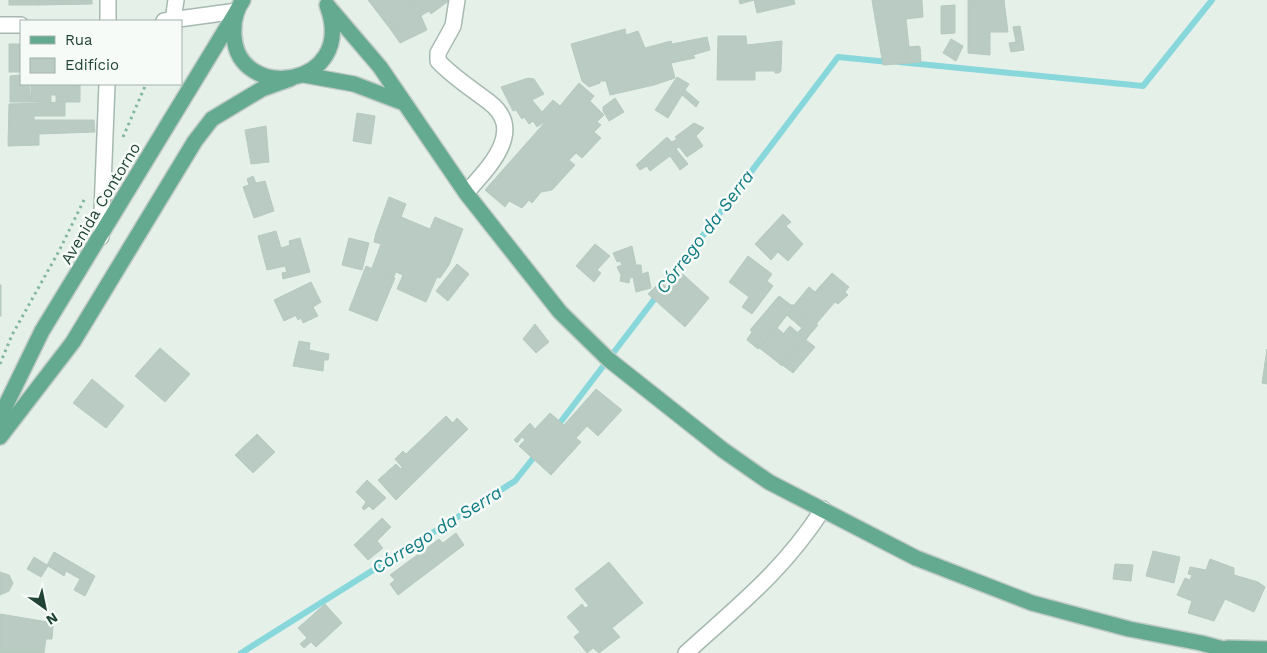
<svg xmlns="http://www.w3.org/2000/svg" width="1267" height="653" font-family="'Work Sans',sans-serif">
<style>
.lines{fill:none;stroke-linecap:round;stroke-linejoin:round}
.stream{stroke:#87d7db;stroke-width:6}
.building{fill:#b9cbc2;stroke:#b6cac0;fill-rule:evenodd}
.minor-casing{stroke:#a6b9b0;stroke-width:18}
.major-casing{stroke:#c1cbc7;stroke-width:18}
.path{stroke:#81b7a0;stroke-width:3;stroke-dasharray:2.5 4;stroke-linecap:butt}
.minor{stroke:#fff;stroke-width:15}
.major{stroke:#64aa91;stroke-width:15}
.labels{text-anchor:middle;stroke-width:5;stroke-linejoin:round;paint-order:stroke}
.street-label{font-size:16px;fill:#214437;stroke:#f6fbf8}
.water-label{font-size:18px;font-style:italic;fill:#127c83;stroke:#f6fbf8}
</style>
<rect width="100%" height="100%" fill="#e5f0e9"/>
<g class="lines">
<!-- stream -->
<g class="stream">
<polyline points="899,62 1143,86 1212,0"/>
<polyline points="673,275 838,57 889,62"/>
<polyline points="556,428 659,293"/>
<polyline points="241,653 515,481 538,452"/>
</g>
</g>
<!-- building -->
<g class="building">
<rect x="9" y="0" width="30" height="5"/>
<polygon points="39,0 92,0 92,4 39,5"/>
<polygon points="368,0 408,0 419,16 391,30"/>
<polygon points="408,0 450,0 431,14 429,11 419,17"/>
<polygon points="739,0 794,0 795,4 757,13 754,0 740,4"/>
<polygon points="872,0 922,0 923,17 906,19 909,47 919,46 921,56 910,57 911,63 883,65"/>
<polygon points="968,0 1004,0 1008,32 990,32 990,55 968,53"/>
<polygon points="955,5 955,33 941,34 941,6"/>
<polygon points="421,16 427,30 400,43 391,30"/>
<polygon points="1020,26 1024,50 1011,52 1009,43 1016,42 1013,27"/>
<polygon points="625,29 626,35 638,31 645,48 671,41 672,44 707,37 710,50 693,55 695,58 671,63 675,78 654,85 610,95 606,81 600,81 600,83 589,87 582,81 571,44"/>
<polygon points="718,36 746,36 747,45 782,41 781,71 779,73 775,73 775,71 755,71 755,80 717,80"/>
<polygon points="951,39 963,46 956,61 943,53"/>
<rect x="9" y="44" width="12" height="28"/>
<polygon points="906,47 920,47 921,62 907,63"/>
<polygon points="21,75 21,84 29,84 31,102 10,102 10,76"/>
<polygon points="677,77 689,84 685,90 699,102 696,107 682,95 668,118 655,110"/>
<polygon points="528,78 534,79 544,94 532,100 542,112 553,100 560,106 579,83 594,96 590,101 604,115 597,122 601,125 594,132 601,138 582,158 576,153 569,160 575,165 552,190 541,192 532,203 529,200 522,208 509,201 505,207 485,190 547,120 537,127 533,121 529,124 524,117 522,119 516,110 513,111 501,87"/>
<polygon points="31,84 80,84 80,102 56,102 56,95 51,95 51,102 31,102"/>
<polygon points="615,98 624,112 609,121 603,111 603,107"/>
<polygon points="65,102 65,116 34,116 34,120 94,120 95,132 39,134 39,145 8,146 9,104"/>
<polygon points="357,113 375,116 371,144 353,141"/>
<polygon points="694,123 704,128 696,136 703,146 687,157 679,147 676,149 688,164 680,170 670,156 650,171 647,166 640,170 636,165 667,137 672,142 677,139 675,137"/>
<polygon points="266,126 269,162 251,164 245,130"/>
<polygon points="253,176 256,183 265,181 274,211 254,218 243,187 249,185 247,179"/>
<polygon points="389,197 406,204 401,217 430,229 435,217 463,229 449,265 440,278 437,277 426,302 397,289 403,275 396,272 393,278 372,268 381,244 374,242 376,233"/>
<polygon points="783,214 791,222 786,226 803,244 788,261 778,252 771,260 755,244"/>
<polygon points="276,231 281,248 290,245 289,241 300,238 310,272 283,279 282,273 287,272 285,266 267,270 258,236"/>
<polygon points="349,238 369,243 362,270 342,265"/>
<polygon points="595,244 610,256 597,270 601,273 594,282 576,266"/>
<polygon points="632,246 636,265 641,265 642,274 648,272 651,288 636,292 633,277 630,278 629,283 620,281 621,275 617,267 622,265 620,261 617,262 613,253"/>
<polygon points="748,256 772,274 767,281 773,286 752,314 742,307 749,297 729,282"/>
<polygon points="457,264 469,274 448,301 436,291"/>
<polygon points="366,266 395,278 377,321 349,310"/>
<polygon points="675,267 709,298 685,327 648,294"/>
<path d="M832 273 849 287 845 292 848 295 838 304 835 302 817 323 806 340 815 347 793 373 747 339 753 332 751 330 779 296 791 305H794L809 287 815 292ZM787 315 802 328 798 333 790 326 784 334 777 328Z"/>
<polygon points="311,282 321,302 313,307 318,316 303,323 301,318 298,320 296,316 299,314 284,321 274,300"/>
<rect x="0" y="285" width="1" height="31"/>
<polygon points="779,296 793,308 758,349 747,340 752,332 750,330"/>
<polygon points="794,306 818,325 805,340 797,333 802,328 787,315"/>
<polygon points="535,324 549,342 536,353 523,339"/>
<polygon points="789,327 804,339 782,366 760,348 776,328 783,334"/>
<polygon points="299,341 310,343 309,350 329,354 328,360 324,360 323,371 293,366"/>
<polygon points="160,348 190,374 165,402 135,376"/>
<polygon points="1267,349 1267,384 1262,383"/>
<polygon points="92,379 124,406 106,428 73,403"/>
<polygon points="596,389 622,410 598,436 587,426 576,438 581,442 551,475 519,446 525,440 522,437 517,443 514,440 530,423 535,429 550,413 564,425"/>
<polygon points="446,416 453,423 457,418 468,429 396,500 378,480 396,464 401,469 402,467 395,459 403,451 406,454"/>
<polygon points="257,434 275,452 253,473 235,455"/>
<polygon points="367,480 386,498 373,510 369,506 364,510 362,508 366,502 356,492"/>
<polygon points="382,518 391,527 377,541 383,548 368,560 354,545"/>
<polygon points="456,533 464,545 398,595 390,584 395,580 390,575 439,539 443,543"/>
<polygon points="1153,551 1180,557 1174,583 1146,576"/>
<polygon points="54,552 95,576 85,596 74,590 80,579 66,571 64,576 48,566 41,577 27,569 34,557 47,565"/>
<polygon points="1210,559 1234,568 1234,575 1258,582 1265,587 1254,612 1225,599 1214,621 1188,613 1192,601 1177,595 1185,578 1190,580 1192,575 1188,574 1190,567 1206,570"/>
<polygon points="609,562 643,603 612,628 620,637 599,653 593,648 587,653 574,637 580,632 567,617 582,604 585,608 589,606 575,589"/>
<polygon points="1115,564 1133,565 1131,581 1113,579"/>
<polygon points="0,572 9,575 13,583 9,591 0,595"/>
<polygon points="325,604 342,623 316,647 311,642 304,648 300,644 307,638 298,628"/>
<polygon points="0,614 48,622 47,626 53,626 52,639 46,639 44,653 0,653"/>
</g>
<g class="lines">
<!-- minor casing -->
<g class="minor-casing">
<g id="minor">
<polyline points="108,0 108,21"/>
<path d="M457 0 453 26 438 53V61C453 77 472 89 489 102 527 131 487 169 466 193"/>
<polyline points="173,20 176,0"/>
<polyline points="164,21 237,11"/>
<polyline points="0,25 21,25"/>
<polyline points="101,237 107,84"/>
<path d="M686 653C739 605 784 570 823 509"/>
</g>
</g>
<!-- major casing -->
<g class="major-casing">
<g id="major">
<path d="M243 0C235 11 233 23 234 36 238 103 356 88 328 8"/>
<polyline points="327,5 380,67 466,193 560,312 608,359 723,450 769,482 916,558 1032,603 1129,629 1201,643 1238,653"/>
<polyline points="304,75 354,84 404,103"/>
<polyline points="0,417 42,331 237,11"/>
<polyline points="0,437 73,342 195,141 212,119 262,89 290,79"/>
<polyline points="1228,648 1267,649"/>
</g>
</g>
<!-- path -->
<g class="path">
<polyline points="123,137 146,84"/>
<polyline points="0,364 12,335 59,251 85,198"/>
</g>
<!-- minor -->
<use href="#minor" class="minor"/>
<!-- major -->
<use href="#major" class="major"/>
</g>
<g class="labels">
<!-- street labels -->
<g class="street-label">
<text transform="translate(100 203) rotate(-59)" y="6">Avenida Contorno</text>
</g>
<!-- water labels -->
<g class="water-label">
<text transform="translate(705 232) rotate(-53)" y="6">Córrego da Serra</text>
<text transform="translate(437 530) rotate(-32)" y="6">Córrego da Serra</text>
</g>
</g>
<!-- legend -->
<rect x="20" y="20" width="162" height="65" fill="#f6fbf8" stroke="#a1b2ab"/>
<rect x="30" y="36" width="25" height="8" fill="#64aa91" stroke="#a1b2ab"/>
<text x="65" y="45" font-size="15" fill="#214437">Rua</text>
<rect x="30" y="58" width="25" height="15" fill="#b9cbc2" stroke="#a1b2ab"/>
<text x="65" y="70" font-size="15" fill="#214437">Edifício</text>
<!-- north arrow -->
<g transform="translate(45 608) rotate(147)" stroke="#f6fbf8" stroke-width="4" paint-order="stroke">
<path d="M0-4L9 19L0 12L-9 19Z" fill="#214437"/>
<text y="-8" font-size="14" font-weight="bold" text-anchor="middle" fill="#214437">N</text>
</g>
</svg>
